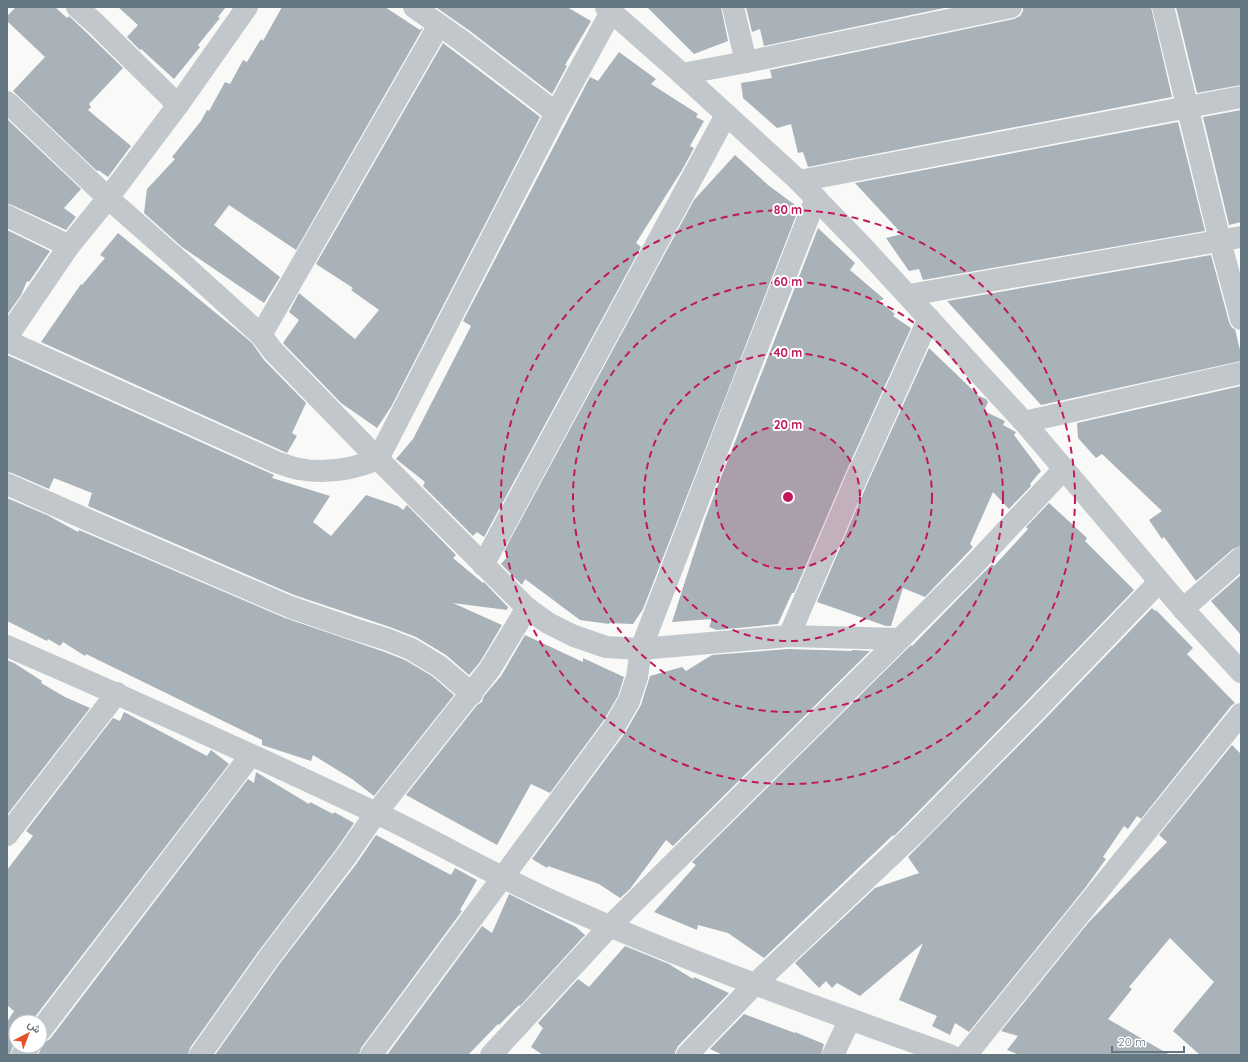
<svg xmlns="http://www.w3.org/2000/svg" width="1248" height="1062" font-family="Quicksand,Vazirmatn,sans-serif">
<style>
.building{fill:#a9b2b8}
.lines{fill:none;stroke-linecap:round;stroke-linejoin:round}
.minor{stroke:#c2c7cb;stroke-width:22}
.ring{fill:none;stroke:#c2185b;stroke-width:2;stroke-dasharray:7 5}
.centre{fill:#c2185b;stroke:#fff;stroke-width:2}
.ring-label{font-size:12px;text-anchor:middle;font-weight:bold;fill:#c2185b;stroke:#fff;stroke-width:4;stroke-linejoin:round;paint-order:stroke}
</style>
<rect width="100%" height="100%" fill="#f9f9f7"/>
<!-- building -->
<g class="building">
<polygon points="16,7 55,7 67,18 69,16 87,33 123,68 89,104 91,107 88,110 131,146 108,177 98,170 97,171 13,91 45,57 7,21 7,16"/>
<polygon points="118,7 226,7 218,17 220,18 198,45 200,47 174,79 141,49 140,50 127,37 138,25"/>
<polygon points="282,7 385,7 420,30 422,28 423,28 296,250 229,205 214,225 280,277 264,303 182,247 144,213 147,189 175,159 172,157 201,121 207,110 209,111 225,82 230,84 243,60 247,62 261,39 263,41"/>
<polygon points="438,7 567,7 591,21 565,65 567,66 552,94 470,31 437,8"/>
<polygon points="647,7 721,7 728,41 694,54"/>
<polygon points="746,7 949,7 764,46 760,29 752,32"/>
<polygon points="1023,7 1151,7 1172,97 808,167 803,152 798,153 791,124 777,128 743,98 741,83 772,78 770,70 1014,19 1020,16 1023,11"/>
<polygon points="1176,7 1241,7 1241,85 1197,93"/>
<polygon points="443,43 540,117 391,407 377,428 341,403 283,343 299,320 289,312 299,293 355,339 379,310 351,290 353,288 316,264"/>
<polygon points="619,52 656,79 651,84 698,114 696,117 704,121 690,146 694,148 682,170 636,243 641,247 484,537 477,532 473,536 423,486 425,482 396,459 413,439 471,326 463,321 590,77 598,81"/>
<polygon points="1241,110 1241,222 1229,225 1203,117"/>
<polygon points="7,119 81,189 64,208 76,217 66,230 12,205 7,204"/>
<polygon points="1178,122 1205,231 923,280 919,269 909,271 886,238 902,234 855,183"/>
<polygon points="735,155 768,185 799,208 643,609 633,624 609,623 609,624 580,620 525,579 522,585 501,564 509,555 504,551 694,200"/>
<polygon points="818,228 855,263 850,270 884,299 879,301 895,314 893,316 911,328 846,472 794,593 792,593 778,624 717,630 709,627 712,619 672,622 705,519"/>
<polygon points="7,230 50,251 29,282 27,281 21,295 7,315"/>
<polygon points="118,233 233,327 252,343 264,360 306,403 292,433 297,436 287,453 41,342 81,284 82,285 105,258 100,255"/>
<polygon points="1211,255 1229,322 1232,328 1235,329 1241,354 1241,361 1041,405 947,301"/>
<polygon points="929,348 979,396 986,399 988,402 984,411 1005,421 1003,425 1016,432 1014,435 1041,471 1030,484 1031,486 1009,509 993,492 970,544 973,547 925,597 903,588 891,626 886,626 817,602 868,482"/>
<polygon points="7,355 274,475 272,478 330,496 313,522 331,536 366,495 398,506 403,510 407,505 456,555 453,558 483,583 484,582 508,607 507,610 453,603 502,625 480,662 469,675 446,655 416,637 390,627 294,595 88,506 92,493 54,478 49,489 12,473 7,472"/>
<polygon points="1241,386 1241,546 1233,549 1196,581 1164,537 1162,539 1149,520 1162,511 1102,454 1096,458 1078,438 1077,423"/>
<polygon points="7,498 47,515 78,532 79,530 285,618 382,651 405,660 432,676 454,695 374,796 352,779 313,755 311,761 262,745 262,740 86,654 85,656 63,642 60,646 48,639 47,641 7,621"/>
<polygon points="1049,503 1087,538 1085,541 1134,590 1025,703 907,823 894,836 893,835 764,958 728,933 698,925 697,930 654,912 696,865 692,862 911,645 912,646 992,564 994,566 1028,529 1026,527"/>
<polygon points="1241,575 1241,635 1211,601"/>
<polygon points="1152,608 1155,611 1156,610 1193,648 1187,654 1235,703 1231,706 1141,819 1137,816 1128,829 1124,826 1103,857 1106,859 1085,888 969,1032 955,1023 950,1035 932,1026 937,1016 899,1000 923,943 860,996 837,983 832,988 826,981 819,988 795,963 875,888 919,873 908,857 1043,721"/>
<polygon points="525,635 583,662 583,658 624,677 618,696 604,720 550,793 531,784 497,845 406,795 477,705 482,702 484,696 501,676"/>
<polygon points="789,649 852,651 852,650 870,651 673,846 666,840 630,889 620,898 599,884 548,866 547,868 532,859 625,733 641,705 650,676 682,667 686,671 712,655"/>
<polygon points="7,660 14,663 42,681 41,683 65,697 90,708 7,815"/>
<polygon points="124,712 207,756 211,750 229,764 31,1022 16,1022 16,1042 12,1048 10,1055 7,1055 7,1022 14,1011 7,1005 7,870 33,836 26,831 113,718 120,721"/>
<polygon points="1232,745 1241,754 1241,1055 1200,1055 1173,1031 1214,982 1170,938 1129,987 1132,989 1108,1019 1170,1055 1020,1055 1007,1050 1018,1036 1001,1031 1088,923 1167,842 1159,835"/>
<polygon points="256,772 309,804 310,802 333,814 334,812 354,823 337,848 258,952 190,1048 188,1055 38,1055 41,1048 41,1043 45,1042 50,1039 248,779 254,783"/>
<polygon points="376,835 451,875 455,868 477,880 460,910 462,911 361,1048 359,1055 215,1055 278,966 357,863"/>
<polygon points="509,894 576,927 585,935 520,1006 519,1005 499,1025 498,1024 468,1055 387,1055 482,926 492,933"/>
<polygon points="625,946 669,964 693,979 694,977 729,993 678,1046 675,1052 675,1055 543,1055 531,1047 543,1028 538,1023 578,979 589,987"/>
<polygon points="744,1014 795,1033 795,1032 824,1044 821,1055 723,1055 710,1049"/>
</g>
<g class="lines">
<!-- minor -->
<g class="minor">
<polyline points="77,7 96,24 178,105"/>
<polyline points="414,7 462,41 556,113"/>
<polyline points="606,7 682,74 799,181 862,246 1024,422 1183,609 1241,672"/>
<polyline points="733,7 746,62"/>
<polyline points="1163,7 1220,241 1241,319"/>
<polyline points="682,74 746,62 1011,7"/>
<polyline points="7,102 108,198 185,266 261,335 273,351 378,459 527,608 548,623 574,636 606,647 641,649 789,636 900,639"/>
<polyline points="799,181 1241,97"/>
<polyline points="7,216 69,246"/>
<polyline points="909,295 1241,237"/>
<polyline points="261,335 439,25"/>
<polyline points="7,337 69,246 108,198 178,105 247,7"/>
<path d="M7 341 276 462C283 464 291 468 299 469 326 474 354 469 378 459L556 113 611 12"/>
<polyline points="1024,422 1241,373"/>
<polyline points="7,484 90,521 290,607 357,630 386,639 411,649 439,666 472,694"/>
<polyline points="483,565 726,115"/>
<polyline points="1183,609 1241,558"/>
<polyline points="789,636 857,477 929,318"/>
<path d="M7 646C130 699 253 755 374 812 434 840 490 873 550 900 680 959 815 1007 950 1055"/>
<polyline points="7,835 117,693"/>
<polyline points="40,1031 251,755"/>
<polyline points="22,1055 29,1046"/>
<polyline points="200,1055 268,959 347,855 376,813 490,669 527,608"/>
<polyline points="371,1055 614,727 629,701 637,677 641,649 736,402 816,198"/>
<polyline points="491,1055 610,926 900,639 970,569 1064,469"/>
<polyline points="687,1055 755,984 916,832 1034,712 1159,582"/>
<polyline points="833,1055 850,1019"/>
<polyline points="966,1055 1241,714"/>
</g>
</g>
<!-- distance rings -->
<circle cx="788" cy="497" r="72" fill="#c2185b" fill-opacity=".12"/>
<g class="ring">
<circle cx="788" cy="497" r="72"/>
<circle cx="788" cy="497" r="144"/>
<circle cx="788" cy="497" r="215"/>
<circle cx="788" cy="497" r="287"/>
</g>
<circle cx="788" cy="497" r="6" class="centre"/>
<g class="ring-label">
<text x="788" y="214">80 m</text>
<text x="788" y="286">60 m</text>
<text x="788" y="357">40 m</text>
<text x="788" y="429">20 m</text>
</g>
<!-- border -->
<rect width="1248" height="1062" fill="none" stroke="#647682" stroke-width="16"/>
<!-- north arrow -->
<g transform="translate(28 1034) rotate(42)"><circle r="19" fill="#ffffff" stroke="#c1c8cd"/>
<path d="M0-3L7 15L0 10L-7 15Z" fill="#e5502b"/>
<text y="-6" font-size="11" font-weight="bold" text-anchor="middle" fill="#647682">ش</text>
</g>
<!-- scale -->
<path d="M1112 1046v6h72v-6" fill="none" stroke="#647682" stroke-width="2"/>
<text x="1118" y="1046" font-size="12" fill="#647682" stroke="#ffffff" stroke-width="3" paint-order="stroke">20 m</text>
</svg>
